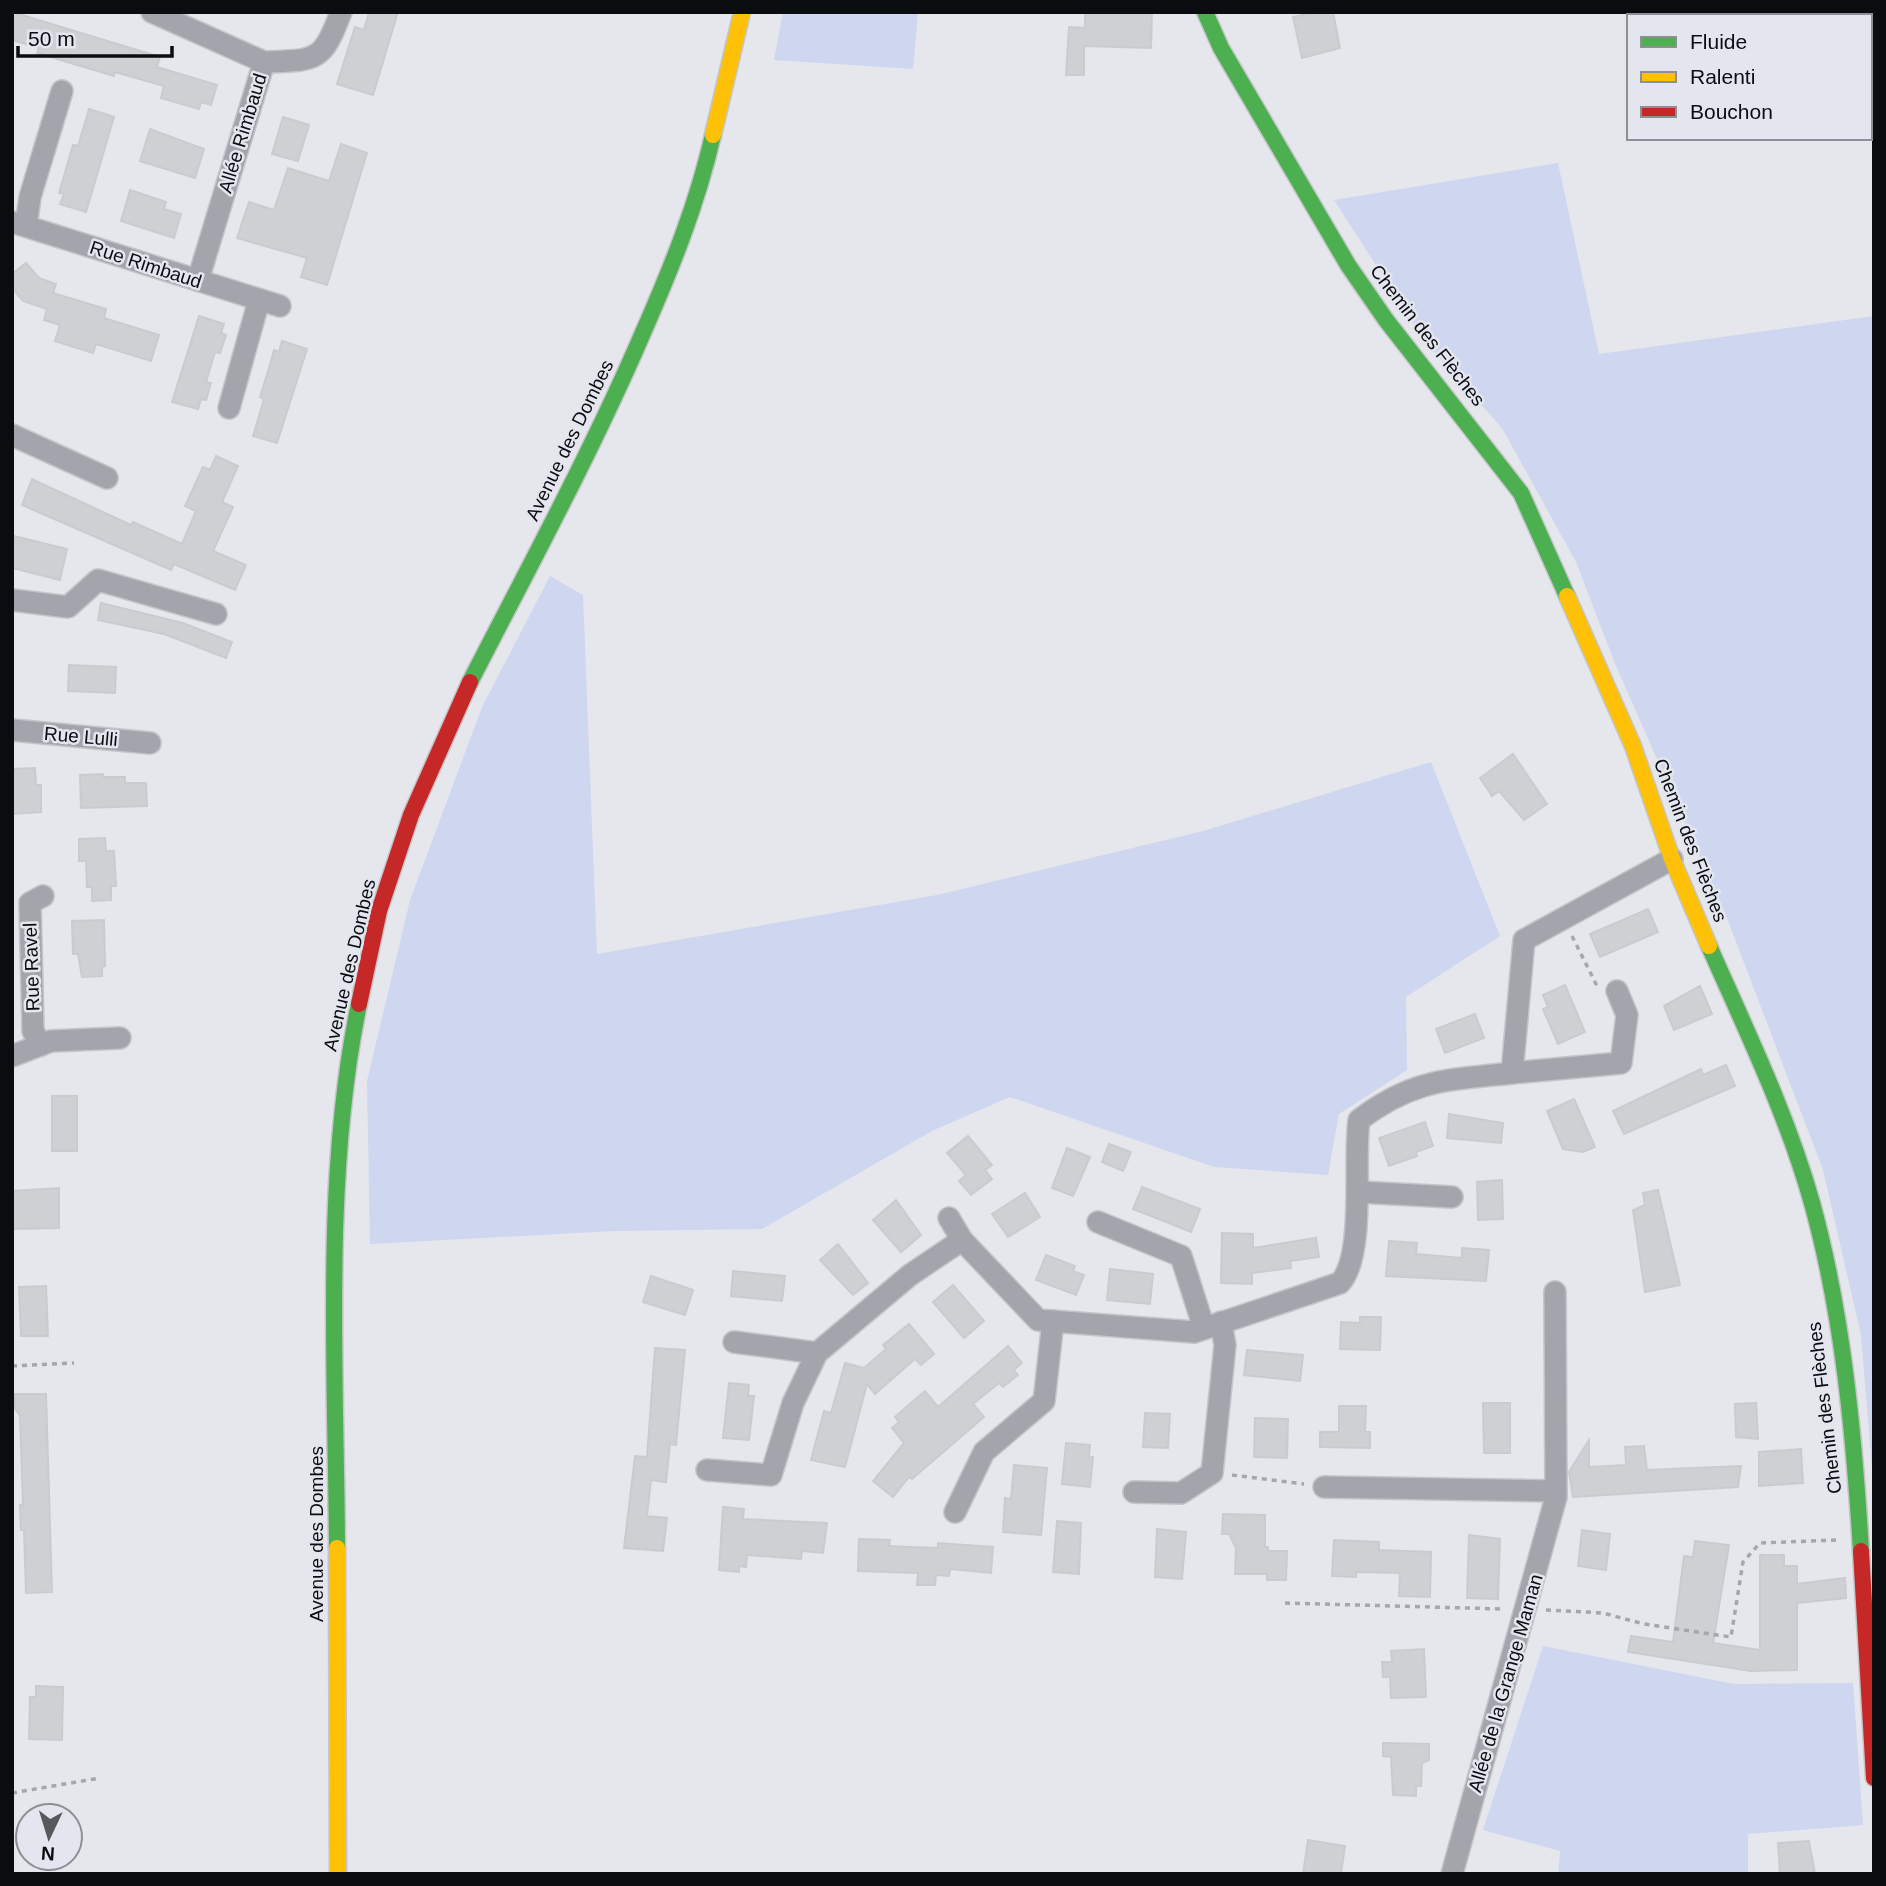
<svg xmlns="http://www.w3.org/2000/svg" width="1886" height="1886" font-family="Helvetica,sans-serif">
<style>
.green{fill:#ced7ef}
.building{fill:#cfd0d4;stroke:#cacbcf;stroke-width:2}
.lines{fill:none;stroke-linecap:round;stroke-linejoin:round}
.street-casing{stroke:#c4c5c8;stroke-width:24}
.fast-casing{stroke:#c4c5c8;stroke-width:19}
.slow-casing{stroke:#c4c5c8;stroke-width:19}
.jam-casing{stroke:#c4c5c8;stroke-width:19}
.path{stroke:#a6a7ab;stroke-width:3.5;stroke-dasharray:5 5;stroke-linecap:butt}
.street{stroke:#a2a5ab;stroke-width:21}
.fast{stroke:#4caf50;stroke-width:16}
.slow{stroke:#ffc107;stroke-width:16}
.jam{stroke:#c62828;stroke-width:16}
.labels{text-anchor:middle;stroke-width:5;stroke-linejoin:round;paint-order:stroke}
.street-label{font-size:19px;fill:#0b0c0f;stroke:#e3e6ef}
</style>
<rect width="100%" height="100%" fill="#e6e7ec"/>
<!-- green -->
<g class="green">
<polygon points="783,12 918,12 913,69 774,60"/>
<polygon points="1558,163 1599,354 1874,316 1874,1493 1861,1335 1823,1170 1725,913 1616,666 1576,562 1502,428 1426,343 1334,200"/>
<polygon points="550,576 583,595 597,954 937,895 1203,831 1431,762 1500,936 1406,997 1407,1070 1339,1114 1328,1175 1214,1167 1010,1097 932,1131 762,1229 614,1231 370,1244 367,1081 410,900 482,707"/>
<polygon points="1543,1646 1734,1684 1853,1683 1863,1825 1748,1834 1748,1874 1558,1874 1560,1851 1483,1830"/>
</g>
<!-- building -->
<g class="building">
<polygon points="12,12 160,57 157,67 217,85 211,105 201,102 199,109 161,98 164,86 115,72 114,76 37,53 39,48 12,40"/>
<polygon points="369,12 398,12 373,95 337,84 355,27 364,30"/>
<polygon points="1085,12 1152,12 1151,48 1084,46 1084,75 1066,75 1069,27 1085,28"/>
<polygon points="1316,12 1333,12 1340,48 1302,58 1293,17"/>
<polygon points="89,109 114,117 86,212 60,204 64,194 59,193 73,145 78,146"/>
<polygon points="283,117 309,125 298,161 272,154"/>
<polygon points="150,129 204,149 195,178 140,161"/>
<polygon points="341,144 367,153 327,285 301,277 307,258 237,238 249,202 274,210 288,168 329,181"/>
<polygon points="130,190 166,202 164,209 181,214 174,238 121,221"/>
<polygon points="26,263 39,278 56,284 53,293 106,309 104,318 159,335 151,361 96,344 93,353 55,341 60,325 44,320 47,309 23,301 12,288 12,274"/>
<polygon points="199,316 224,324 221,333 226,335 220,353 215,352 206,382 211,383 206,400 201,399 198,409 172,402"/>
<polygon points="282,341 307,349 277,443 253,436 264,399 260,397 269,368 274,350 279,352"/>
<polygon points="216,456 238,466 222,502 233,507 213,551 246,565 235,590 174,564 171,570 22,505 32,479 131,525 133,522 182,544 196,511 185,506 203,467 210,470"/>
<polygon points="14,536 67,549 60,580 12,568"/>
<polygon points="101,603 183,623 232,642 226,658 164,634 98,620"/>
<polygon points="69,665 116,667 115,693 68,691"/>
<polygon points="1513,754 1547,804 1524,820 1499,791 1492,796 1480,778"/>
<polygon points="35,768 36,785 41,785 41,812 12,814 12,769"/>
<polygon points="103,774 103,777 125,777 125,783 146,783 147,806 81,808 80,775"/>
<polygon points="105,838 106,851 114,851 116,886 111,886 111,900 92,901 92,887 87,887 86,861 79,861 79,839"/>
<polygon points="1648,909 1658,932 1600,957 1590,934"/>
<polygon points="104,920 105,966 102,967 102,976 82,977 78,954 73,954 72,921"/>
<polygon points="1565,985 1585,1032 1558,1044 1543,1009 1548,1007 1543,995"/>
<polygon points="1700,986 1712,1014 1674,1030 1664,1006"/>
<polygon points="1475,1014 1484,1038 1445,1053 1436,1029"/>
<polygon points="1726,1065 1735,1086 1624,1134 1613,1111 1701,1069 1703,1075"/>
<rect x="52" y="1096" width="25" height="55"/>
<polygon points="1574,1099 1595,1147 1583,1152 1563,1149 1547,1111"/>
<polygon points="1449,1114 1503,1123 1501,1143 1447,1138"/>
<polygon points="1425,1122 1433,1146 1416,1152 1417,1156 1389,1166 1379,1138"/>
<polygon points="968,1136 992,1165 985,1170 992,1179 971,1195 959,1181 966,1175 947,1153"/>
<polygon points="1109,1144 1131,1152 1123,1171 1102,1162"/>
<polygon points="1067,1148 1090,1157 1073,1196 1052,1188"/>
<polygon points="1502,1180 1503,1219 1478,1220 1477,1182"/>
<polygon points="1142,1187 1200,1209 1191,1232 1133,1209"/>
<polygon points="59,1188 59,1228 12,1229 12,1191"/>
<polygon points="1658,1190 1680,1285 1645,1292 1633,1210 1645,1205 1643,1193"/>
<polygon points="1025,1193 1040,1217 1008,1237 992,1214"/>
<polygon points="896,1200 921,1235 901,1252 873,1220"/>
<polygon points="1222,1233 1253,1234 1253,1248 1316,1238 1319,1257 1290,1261 1291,1268 1252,1273 1252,1284 1221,1283"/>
<polygon points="1389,1241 1417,1243 1416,1254 1462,1258 1462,1248 1489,1250 1486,1281 1386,1276"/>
<polygon points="838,1244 868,1283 853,1295 820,1260"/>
<polygon points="1046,1255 1075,1266 1073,1271 1084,1275 1076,1295 1036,1280"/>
<polygon points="1110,1269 1153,1274 1150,1304 1107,1300"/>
<polygon points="733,1271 785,1276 782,1301 731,1296"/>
<polygon points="651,1276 693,1290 685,1315 643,1302"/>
<polygon points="953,1285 984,1321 964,1338 933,1302"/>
<polygon points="46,1286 48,1336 21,1336 19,1287"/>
<polygon points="1360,1317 1381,1317 1380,1350 1340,1349 1341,1322 1360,1323"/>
<polygon points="909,1324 934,1354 921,1365 915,1359 875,1394 867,1384 845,1467 811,1460 824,1411 831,1413 845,1363 864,1368 886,1349 883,1345"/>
<polygon points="1008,1346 1022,1363 1014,1370 1018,1375 1003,1387 999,1383 973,1404 984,1417 912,1479 909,1477 893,1497 873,1481 904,1443 892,1428 899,1422 895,1417 925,1391 938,1407"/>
<polygon points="655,1348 685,1350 676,1445 670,1444 666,1482 651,1480 647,1516 667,1518 663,1551 624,1548 635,1456 647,1457"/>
<polygon points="1247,1350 1303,1355 1300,1381 1244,1375"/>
<polygon points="729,1383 749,1385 748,1396 754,1396 749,1440 723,1438"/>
<polygon points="15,1394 46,1394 52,1592 26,1593 24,1530 21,1530 20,1505 23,1505 20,1415 15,1409"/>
<polygon points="1483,1403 1510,1403 1510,1453 1484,1453"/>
<polygon points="1756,1403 1758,1439 1736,1437 1735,1404"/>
<polygon points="1339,1406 1366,1406 1365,1432 1370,1432 1370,1448 1320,1447 1320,1432 1339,1432"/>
<polygon points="1145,1413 1170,1414 1168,1448 1143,1447"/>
<polygon points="1255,1418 1288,1419 1287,1458 1254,1457"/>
<polygon points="1589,1440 1589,1467 1626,1465 1625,1447 1644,1446 1647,1470 1741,1466 1738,1487 1573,1497 1569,1472"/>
<polygon points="1066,1443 1090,1445 1089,1457 1093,1457 1090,1487 1062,1484"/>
<polygon points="1801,1449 1803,1483 1759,1486 1759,1452"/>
<polygon points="1014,1465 1047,1468 1041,1535 1003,1532 1005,1498 1011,1499"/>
<polygon points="723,1507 744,1509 743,1519 827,1523 823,1553 802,1551 801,1559 747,1555 746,1567 739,1566 739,1572 719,1570"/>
<polygon points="1223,1514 1265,1515 1265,1547 1268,1547 1268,1551 1287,1551 1286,1580 1267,1580 1267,1574 1235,1574 1236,1548 1229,1534 1222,1534"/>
<polygon points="1057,1521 1081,1523 1079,1574 1053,1572"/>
<polygon points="1157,1529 1186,1532 1182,1579 1155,1577"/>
<polygon points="1582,1530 1610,1534 1606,1570 1578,1566"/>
<polygon points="1469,1535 1500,1539 1498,1599 1467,1598"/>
<polygon points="859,1539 890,1540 889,1546 909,1547 938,1548 938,1543 993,1547 991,1573 950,1569 949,1576 936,1575 935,1585 917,1585 918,1573 858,1571"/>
<polygon points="1334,1540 1379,1542 1379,1550 1431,1552 1430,1597 1399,1596 1400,1573 1356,1572 1356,1577 1332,1576"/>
<polygon points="1695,1541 1729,1545 1713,1643 1760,1650 1760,1555 1784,1555 1784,1566 1797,1566 1797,1584 1845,1578 1846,1598 1797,1603 1797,1670 1751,1671 1628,1652 1631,1636 1673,1642 1684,1556 1693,1557"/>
<polygon points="1424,1649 1426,1697 1391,1698 1390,1677 1383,1677 1382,1662 1392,1662 1391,1651"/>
<polygon points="36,1686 63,1687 62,1740 29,1739 30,1697 36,1697"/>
<polygon points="1383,1743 1429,1744 1429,1760 1422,1763 1421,1786 1416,1786 1416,1796 1393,1795 1391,1757 1383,1756"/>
<polygon points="1308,1840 1345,1846 1341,1874 1303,1874"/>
<polygon points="1809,1841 1815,1874 1780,1874 1778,1843"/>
</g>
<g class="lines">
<!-- street casing -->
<g class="street-casing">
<g id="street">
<polyline points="152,12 264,62 198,280"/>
<path d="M264 62C316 60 322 63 341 12"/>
<polyline points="12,222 280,306"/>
<polyline points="26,226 30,197 62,91"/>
<polyline points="229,408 259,300"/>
<polyline points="12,435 107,478"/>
<polyline points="12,600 68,607 98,580 216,614"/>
<polyline points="12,730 150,743"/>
<polyline points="41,1045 33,1031 30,903 43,896"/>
<polyline points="12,1056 51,1041 120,1038"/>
<polyline points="1512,1073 1621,1063 1627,1015 1617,991"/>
<polyline points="1358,1192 1452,1197"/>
<path d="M949 1218 962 1240 1038 1320 1194 1332 1340 1283C1366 1254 1353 1159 1359 1120 1413 1079 1447 1080 1512 1073L1524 940 1672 859"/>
<polyline points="1098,1222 1181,1256 1204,1328"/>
<polyline points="734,1342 817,1353"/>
<polyline points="707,1470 771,1475 793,1403 817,1353 910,1275 962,1240"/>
<polyline points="1324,1487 1556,1491"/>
<polyline points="1134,1492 1181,1493 1212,1473 1225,1345 1221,1322"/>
<polyline points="955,1512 984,1452 1044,1401 1053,1321"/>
<polyline points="1452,1874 1556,1497 1555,1292"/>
</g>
</g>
<!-- fast casing -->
<g class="fast-casing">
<g id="fast">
<polyline points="1205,12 1221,48 1348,265 1386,320 1521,493 1567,596"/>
<path d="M470 682C529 567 591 453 642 335 671 269 697 205 713 135"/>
<path d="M1709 946C1746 1030 1787 1114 1812 1203 1843 1315 1854 1435 1861 1551"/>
<path d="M337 1548C336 1373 323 1175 359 1004"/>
</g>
</g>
<!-- slow casing -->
<g class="slow-casing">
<g id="slow">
<polyline points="713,135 742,12"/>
<polyline points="1567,596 1633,746 1672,859 1709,946"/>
<polyline points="337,1548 338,1874"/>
</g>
</g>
<!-- jam casing -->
<g class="jam-casing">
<g id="jam">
<polyline points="359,1004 379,911 411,815 470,682"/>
<polyline points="1861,1551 1874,1778"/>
</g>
</g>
<!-- path -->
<g class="path">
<polyline points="1572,936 1597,986"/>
<polyline points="12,1366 74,1363"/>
<polyline points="1232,1475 1304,1484"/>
<polyline points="1285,1603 1503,1609"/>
<polyline points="1546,1610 1603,1613 1644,1624 1731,1637 1743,1562 1760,1543 1837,1540"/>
<polyline points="12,1793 100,1778"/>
</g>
<!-- street -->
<use href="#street" class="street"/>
<!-- fast -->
<use href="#fast" class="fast"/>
<!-- slow -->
<use href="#slow" class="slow"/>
<!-- jam -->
<use href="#jam" class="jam"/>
</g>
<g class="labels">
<!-- street labels -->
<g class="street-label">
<text transform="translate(242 133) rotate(-73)" y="7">Allée Rimbaud</text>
<text transform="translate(146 264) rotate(18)" y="7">Rue Rimbaud</text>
<text transform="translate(1428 335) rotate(52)" y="7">Chemin des Flèches</text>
<text transform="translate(569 440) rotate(-64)" y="7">Avenue des Dombes</text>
<text transform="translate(81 736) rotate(5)" y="7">Rue Lulli</text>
<text transform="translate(1691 840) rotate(69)" y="7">Chemin des Flèches</text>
<text transform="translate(349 965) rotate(-77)" y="7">Avenue des Dombes</text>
<text transform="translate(31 967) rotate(-92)" y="7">Rue Ravel</text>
<text transform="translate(1824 1408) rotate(-97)" y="7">Chemin des Flèches</text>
<text transform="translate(316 1534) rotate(-90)" y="7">Avenue des Dombes</text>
<text transform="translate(1505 1683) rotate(-74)" y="7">Allée de la Grange Maman</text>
</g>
</g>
<!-- border -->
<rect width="1886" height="1886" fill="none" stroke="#0b0c0f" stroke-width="28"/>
<!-- legend -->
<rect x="1627" y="14" width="245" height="126" fill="#e3e6ef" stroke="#8d8f95" stroke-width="2"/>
<rect x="1641" y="37" width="35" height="10" fill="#4caf50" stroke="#8d8f95" stroke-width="2"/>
<text x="1690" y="49" font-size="21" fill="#0b0c0f">Fluide</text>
<rect x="1641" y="72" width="35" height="10" fill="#ffc107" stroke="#8d8f95" stroke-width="2"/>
<text x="1690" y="84" font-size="21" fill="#0b0c0f">Ralenti</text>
<rect x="1641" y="107" width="35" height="10" fill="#c62828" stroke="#8d8f95" stroke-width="2"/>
<text x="1690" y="119" font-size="21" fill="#0b0c0f">Bouchon</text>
<!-- north arrow -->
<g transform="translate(49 1837) rotate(184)"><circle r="33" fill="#e3e6ef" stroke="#8d8f95" stroke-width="2"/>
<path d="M0-5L12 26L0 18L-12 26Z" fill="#58595c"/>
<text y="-10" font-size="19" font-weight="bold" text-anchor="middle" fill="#0b0c0f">N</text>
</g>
<!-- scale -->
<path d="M18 46v10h154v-10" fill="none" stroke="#0b0c0f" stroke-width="3.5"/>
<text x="28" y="46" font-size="21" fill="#0b0c0f" stroke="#e3e6ef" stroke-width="5" paint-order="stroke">50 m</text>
</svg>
